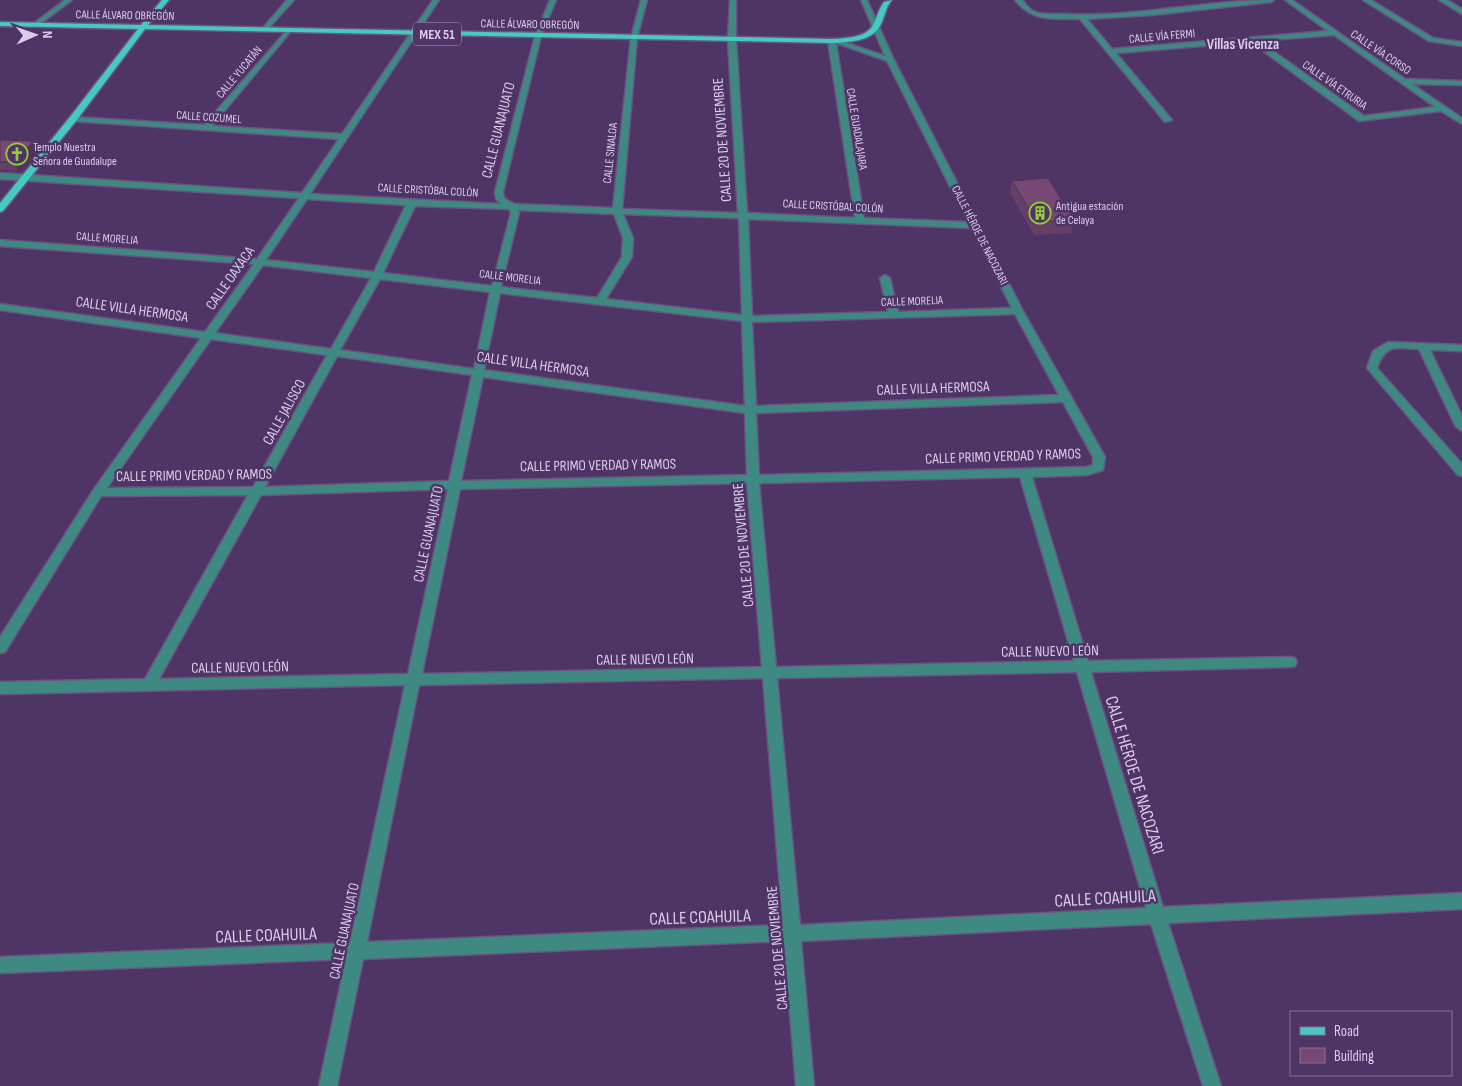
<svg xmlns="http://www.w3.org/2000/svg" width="1462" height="1086" font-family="'Sofia Sans Condensed',sans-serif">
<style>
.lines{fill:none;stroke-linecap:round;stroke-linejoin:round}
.minor-casing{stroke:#6b5280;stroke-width:3}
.major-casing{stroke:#6b5280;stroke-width:3}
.minor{fill:#3e8a83;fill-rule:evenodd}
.major{fill:#45cabf;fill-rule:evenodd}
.wall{fill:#653f65}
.shaded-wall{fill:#533352}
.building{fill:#764975;stroke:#533352}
.labels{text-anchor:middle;stroke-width:5;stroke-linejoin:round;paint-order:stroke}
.far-street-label{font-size:12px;fill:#dbccea;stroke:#4f3466}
.far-poi-label{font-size:12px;fill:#dbccea;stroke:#4f3466;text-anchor:start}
.shield{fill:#4f3466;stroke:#b19ec2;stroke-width:1}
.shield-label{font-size:14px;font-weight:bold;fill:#dbccea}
.far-quarter-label{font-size:15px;font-weight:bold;fill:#dbccea;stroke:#4f3466}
.street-label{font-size:15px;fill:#dbccea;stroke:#4f3466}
.near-street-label{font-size:18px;fill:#dbccea;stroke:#4f3466}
</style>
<rect width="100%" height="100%" fill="#4f3466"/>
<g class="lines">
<!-- minor casing -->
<g class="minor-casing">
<g id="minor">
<polygon points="65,0 72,0 37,26 33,26 33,24"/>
<polygon points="287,0 294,0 266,31 262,31 262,29"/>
<path d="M433 0H439L310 194 501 204 496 199 495 192 535 36 550 0H556L541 36 503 192 504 198 514 204 613 208 631 38 641 0H647L637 38 622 209 738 213 728 40 730 0H736V40L747 213 855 218 828 41 832 39 838 40 885 56 861 0H867L894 60 1023 311 1105 457 1103 470 1087 475 1032 477 1088 661 1290 657 1295 658 1297 662 1295 666 1290 667 1091 672 1163 907 1462 893V909L1168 923 1221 1086H1203L1151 924 801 941 814 1086H796L784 941 363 959 337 1086H319L346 959 0 973V957L350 943 405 685 0 694V682L145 679 248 495 101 496 5 652 0 653V637L94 489 201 338 0 310V304L205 332 254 264 0 246V240L257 259 299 198 0 179V173L302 193 339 139 73 121 69 119 73 117 204 125 289 28 292 30 291 31 212 126 342 134ZM836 43 887 61 968 222 864 218ZM307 199 406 205 374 272 266 260ZM415 206 509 209 511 213 492 286 383 273ZM518 210 614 214 623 238 622 257 597 298 501 287 519 213ZM623 214 739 218 742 315 606 299 632 257 633 238ZM748 219 971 228 1012 308 898 312 890 278 885 275 880 278 888 312 752 316ZM263 265 371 278 331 349 215 333ZM380 279 490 292 474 369 340 350ZM500 293 742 321 745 406 484 370ZM1015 314 1059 395 756 406 752 322ZM211 339 327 355 253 487 107 488ZM337 356 472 375 449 481 265 487ZM483 377 745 413 747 475 461 481ZM1063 402 1093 457V465L1086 467 759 475 756 413ZM1020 477 1074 661 776 667 759 483ZM747 483 762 667 422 674 460 489ZM448 489 408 674 159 679 261 495ZM1077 672 1146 908 800 925 777 678ZM763 678 783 925 367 942 419 685Z"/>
<path d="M1015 0H1022C1025 3 1029 9 1033 11 1041 15 1054 14 1063 14 1134 18 1204 0 1274 0L1271 2 1152 15 1087 19 1112 49 1328 31 1285 0H1292L1405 79 1462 81V85L1412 84 1462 118V124L1441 111 1359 121 1251 42 1116 53 1172 120 1165 122 1080 19C1053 18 1034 23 1015 0ZM1334 35 1435 107 1364 116 1259 41Z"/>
<polygon points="1363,0 1371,0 1433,38 1462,42 1462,46 1429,41"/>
<polygon points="1439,0 1447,0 1462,9 1462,14"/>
<path d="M1388 342 1462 345V351L1430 350 1462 416V431L1456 427 1419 349C1396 348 1386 343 1377 368L1462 464V476L1458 475 1367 368 1373 351Z"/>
</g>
</g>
<!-- major casing -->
<g class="major-casing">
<path id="major" d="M162 0H169L148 25 832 39C846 38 868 38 874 23 878 15 879 8 884 2L892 0C885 8 885 17 880 26 871 42 848 42 832 43L145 29 76 121 3 211 0 212V203L70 117 138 29 0 26V22L141 25Z"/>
</g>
<!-- minor -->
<use href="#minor" class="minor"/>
<!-- major -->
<use href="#major" class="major"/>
</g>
<!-- wall -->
<g class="wall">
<polygon points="0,140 38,149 18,171 0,170"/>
<polygon points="1012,181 1074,220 1071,233 1034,235 1010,193"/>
</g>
<!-- shaded-wall -->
<polygon class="shaded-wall" points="34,141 38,149 18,171 14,162"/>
<!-- building -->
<g class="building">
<polygon points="0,140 34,141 14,162 0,162"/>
<polygon points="1048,178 1074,220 1037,222 1012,181"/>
</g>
<!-- icons -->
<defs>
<g id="church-ring" transform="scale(1.125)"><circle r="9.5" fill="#4f3466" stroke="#98cb37" stroke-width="1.5"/><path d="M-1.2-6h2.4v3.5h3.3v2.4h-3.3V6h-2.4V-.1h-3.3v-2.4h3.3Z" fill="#98cb37"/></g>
<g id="building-ring" transform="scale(1.125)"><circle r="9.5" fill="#4f3466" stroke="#98cb37" stroke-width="1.5"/><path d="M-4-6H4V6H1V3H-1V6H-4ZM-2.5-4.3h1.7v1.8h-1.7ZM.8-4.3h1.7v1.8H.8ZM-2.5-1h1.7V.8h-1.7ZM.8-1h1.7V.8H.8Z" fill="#98cb37"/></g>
</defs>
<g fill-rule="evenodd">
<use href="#church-ring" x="17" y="154"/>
<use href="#building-ring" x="1040" y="213"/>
</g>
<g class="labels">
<!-- far-street labels -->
<g class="far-street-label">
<text transform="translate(125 15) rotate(1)" y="4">CALLE ÁLVARO OBREGÓN</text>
<text transform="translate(530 24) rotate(1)" y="4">CALLE ÁLVARO OBREGÓN</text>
<text transform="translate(1162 36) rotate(-5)" y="4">CALLE VÍA FERMI</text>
<text transform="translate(1381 52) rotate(34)" y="4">CALLE VÍA CORSO</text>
<text transform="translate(239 72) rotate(-50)" y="4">CALLE YUCATÁN</text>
<text transform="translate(1335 85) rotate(35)" y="4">CALLE VÍA ETRURIA</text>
<text transform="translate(209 117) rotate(4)" y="4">CALLE COZUMEL</text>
<text transform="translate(857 129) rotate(81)" y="4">CALLE GUADALAJARA</text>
<text transform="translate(610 153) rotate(-84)" y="4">CALLE SINALOA</text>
<text transform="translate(428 190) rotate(3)" y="4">CALLE CRISTÓBAL COLÓN</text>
<text transform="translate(833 206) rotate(3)" y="4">CALLE CRISTÓBAL COLÓN</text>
<text transform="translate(980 235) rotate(63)" y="4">CALLE HÉROE DE NACOZARI</text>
<text transform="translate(107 238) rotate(4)" y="4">CALLE MORELIA</text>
<text transform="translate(510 277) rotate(7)" y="4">CALLE MORELIA</text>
<text transform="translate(912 301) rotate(-2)" y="4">CALLE MORELIA</text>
</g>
<!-- far-poi labels -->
<g class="far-poi-label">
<text x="33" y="151">Templo Nuestra<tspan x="33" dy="14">Señora de Guadalupe</tspan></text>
<text x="1056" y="210">Antigua estación<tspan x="1056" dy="14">de Celaya</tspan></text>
</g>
<!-- shield labels -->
<rect class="shield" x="413" y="22.5" width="48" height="23" rx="4"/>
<g class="shield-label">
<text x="437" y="39">MEX 51</text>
</g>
<!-- far-quarter labels -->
<g class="far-quarter-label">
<text x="1243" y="49">Villas Vicenza</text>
</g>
<!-- street labels -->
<g class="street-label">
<text transform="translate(498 130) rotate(-76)" y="5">CALLE GUANAJUATO</text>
<text transform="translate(722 140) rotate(-94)" y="5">CALLE 20 DE NOVIEMBRE</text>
<text transform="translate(230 278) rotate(-55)" y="5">CALLE OAXACA</text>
<text transform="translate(132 309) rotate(8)" y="5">CALLE VILLA HERMOSA</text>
<text transform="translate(533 364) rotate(8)" y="5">CALLE VILLA HERMOSA</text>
<text transform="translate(933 388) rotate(-2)" y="5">CALLE VILLA HERMOSA</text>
<text transform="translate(284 412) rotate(-61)" y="5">CALLE JALISCO</text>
<text transform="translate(1003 456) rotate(-2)" y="5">CALLE PRIMO VERDAD Y RAMOS</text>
<text transform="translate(598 465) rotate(-1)" y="5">CALLE PRIMO VERDAD Y RAMOS</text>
<text transform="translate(194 475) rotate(-1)" y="5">CALLE PRIMO VERDAD Y RAMOS</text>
<text transform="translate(428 534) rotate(-78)" y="5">CALLE GUANAJUATO</text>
<text transform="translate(743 545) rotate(-95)" y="5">CALLE 20 DE NOVIEMBRE</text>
<text transform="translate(1050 651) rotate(-1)" y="5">CALLE NUEVO LEÓN</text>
<text transform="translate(645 659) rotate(-1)" y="5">CALLE NUEVO LEÓN</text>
<text transform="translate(240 667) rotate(-1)" y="5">CALLE NUEVO LEÓN</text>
<text transform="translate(344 931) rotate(-78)" y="5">CALLE GUANAJUATO</text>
<text transform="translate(777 948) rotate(-95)" y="5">CALLE 20 DE NOVIEMBRE</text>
</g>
<!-- near-street labels -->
<g class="near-street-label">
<text transform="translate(1135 775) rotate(73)" y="6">CALLE HÉROE DE NACOZARI</text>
<text transform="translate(1105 898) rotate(-3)" y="6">CALLE COAHUILA</text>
<text transform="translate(700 917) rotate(-2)" y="6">CALLE COAHUILA</text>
<text transform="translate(266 935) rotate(-2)" y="6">CALLE COAHUILA</text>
</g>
</g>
<!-- legend -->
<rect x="1290" y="1011" width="162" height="65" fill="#4f3466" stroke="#87719b"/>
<rect x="1300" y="1027" width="25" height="8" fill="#45cabf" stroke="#87719b"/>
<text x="1334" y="1036" font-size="15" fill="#dbccea">Road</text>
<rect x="1300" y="1048" width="25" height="15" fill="#764975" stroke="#87719b"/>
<text x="1334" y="1061" font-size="15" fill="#dbccea">Building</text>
<!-- north arrow -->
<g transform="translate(35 35) rotate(88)" stroke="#4f3466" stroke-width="4" paint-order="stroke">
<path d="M0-4L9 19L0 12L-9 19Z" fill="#dbccea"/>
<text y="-8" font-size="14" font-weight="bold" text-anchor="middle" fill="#dbccea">N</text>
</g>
</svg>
